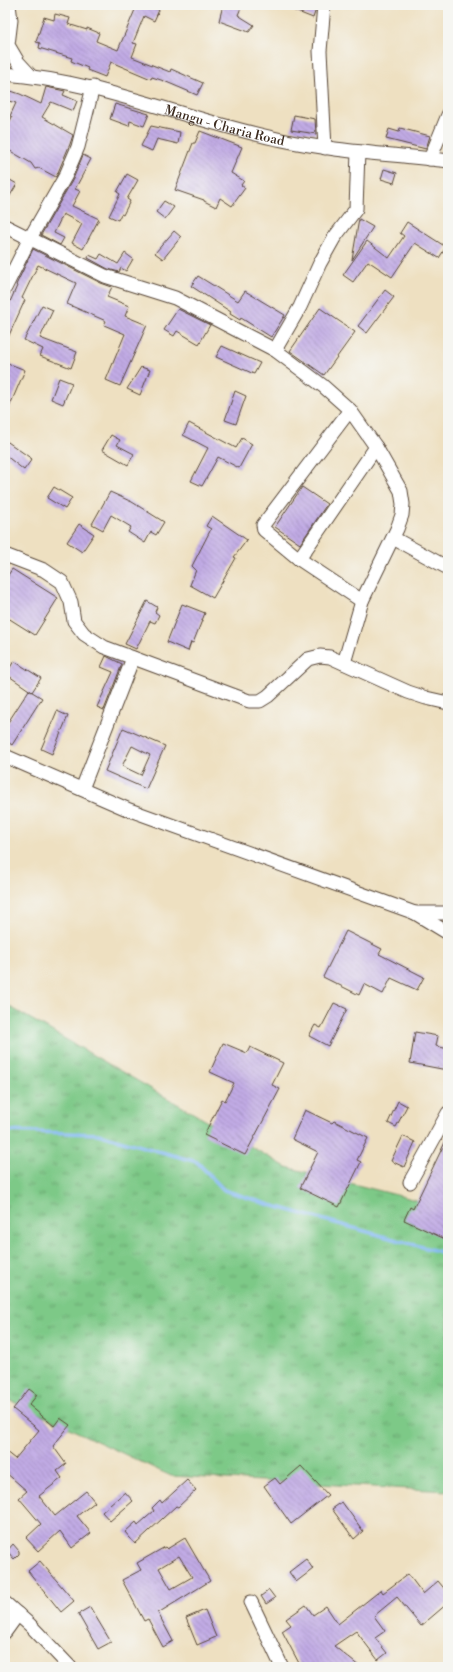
<svg xmlns="http://www.w3.org/2000/svg" width="453" height="1672" font-family="'Libre Bodoni',serif">
<style>
.grass{fill:url(#grass-tufts);stroke:#5c7a52}
.lines{fill:none;stroke-linecap:round;stroke-linejoin:round}
.stream{stroke:#87bbf5;stroke-width:3.5}
.building{fill:url(#building-back-hatch);fill-rule:evenodd}
.minor-casing{stroke:#564536;stroke-width:15}
.minor{stroke:#fff;stroke-width:13}
.labels{text-anchor:middle;stroke-width:4;stroke-linejoin:round;paint-order:stroke}
.street-label{font-size:13px;fill:#3b2a1e;stroke:#f6f6f2}
</style>
<defs>
<pattern id="grass-tufts" width="24" height="20" patternUnits="userSpaceOnUse"><rect width="24" height="20" fill="#7dc987"/><path d="M3 7l-1-3M5 7V3M7 7l1-3M15 17l-1-3M17 17v-4M19 17l1-3" fill="none" stroke="#68a36e"/></pattern>
<pattern id="building-back-hatch" width="6" height="6" patternUnits="userSpaceOnUse"><rect width="6" height="6" fill="#c1abe5"/><path d="M-1 5l2 2M0 0l6 6M5-1l2 2" fill="none" stroke="#9e8bb9"/></pattern>
</defs>
<rect width="100%" height="100%" fill="#f6f6f2"/>
<filter id="ink" filterUnits="userSpaceOnUse"><feTurbulence type="fractalNoise" baseFrequency=".025" numOctaves="2"/><feDisplacementMap in="SourceGraphic" scale="8" xChannelSelector="R" yChannelSelector="G"/><feConvolveMatrix kernelMatrix="1 2 1 2 8 2 1 2 1" color-interpolation-filters="sRGB"/></filter>
<filter id="wash" filterUnits="userSpaceOnUse"><feTurbulence type="fractalNoise" baseFrequency=".012" numOctaves="4" result="noise"/><feDisplacementMap in="SourceGraphic" scale="16" xChannelSelector="R" yChannelSelector="G"/><feGaussianBlur stdDeviation="0.9" result="paint"/><feColorMatrix in="noise" values="0 0 0 0 0 0 0 0 0 0 0 0 0 0 0 0 0 1.4 0 .05"/><feComposite in="paint" operator="in"/></filter>
<g filter="url(#wash)">
<rect width="100%" height="100%" fill="#eee0c1"/>
<!-- grass -->
<polygon class="grass" points="5,1004 286,1167 448,1208 448,1491 171,1476 5,1398"/>
<g class="lines">
<!-- stream -->
<polyline class="stream" points="5,1131 98,1134 197,1162 224,1190 270,1205 448,1254"/>
</g>
<g id="blocks">
<!-- building -->
<g class="building">
<polygon points="137,5 149,5 159,10 154,21 144,16 133,43 137,44 132,57 170,72 171,69 203,83 197,95 164,81 152,77 151,79 111,62 105,77 87,70 88,68 71,61 72,58 39,48 40,43 36,42 44,17 54,20 55,14 70,18 68,24 87,30 87,28 99,33 96,41 118,50"/>
<polygon points="223,5 242,5 238,15 254,25 249,32 219,21"/>
<polygon points="280,5 316,5 315,12 313,18"/>
<polygon points="46,87 65,91 63,95 77,101 73,111 51,102 42,117 73,135 70,144 56,177 39,168 35,169 31,163 5,148 5,131 12,117 10,116 16,103 5,100 5,89 20,94 41,104"/>
<polygon points="115,104 149,114 144,126 130,121 129,126 110,119"/>
<polygon points="294,115 315,119 316,134 291,130"/>
<polygon points="151,126 180,132 178,144 157,139 152,151 141,146"/>
<polygon points="400,128 430,136 426,149 386,139 389,129 399,132"/>
<polygon points="200,131 242,147 231,173 244,181 241,185 245,188 232,206 220,198 216,207 204,201 204,200 175,190 193,143 195,143"/>
<polygon points="83,155 91,159 75,189 80,191 72,206 99,219 83,249 72,243 82,224 63,214 54,233 64,238 60,245 41,235 73,179"/>
<polygon points="384,169 397,173 394,183 381,179"/>
<polygon points="127,174 138,180 127,199 130,201 123,215 121,214 118,220 109,216 120,194 117,192"/>
<polygon points="5,177 17,184 5,204"/>
<polygon points="164,201 174,207 165,219 156,212"/>
<polygon points="359,219 373,227 352,260"/>
<polygon points="407,222 446,247 439,258 415,243 392,277 368,261 353,282 343,275 367,241 389,258 404,236 400,233"/>
<polygon points="174,231 181,237 163,259 155,253"/>
<polygon points="33,249 101,283 112,287 107,297 129,306 125,316 147,325 120,386 106,380 125,334 104,325 106,321 67,304 76,283 38,265 22,298 25,300 5,344 5,313 17,286 16,285"/>
<polygon points="125,253 133,259 126,271 121,268 119,272 108,269 88,258 89,255 98,259 101,254 118,264"/>
<polygon points="198,276 238,301 245,291 285,315 271,337 241,318 240,320 230,314 231,312 191,286"/>
<polygon points="385,290 394,297 367,333 358,326"/>
<polygon points="42,305 53,310 40,338 77,352 71,368 40,356 43,349 24,340"/>
<polygon points="320,308 355,332 324,375 290,351"/>
<polygon points="178,309 210,325 199,344 177,331 174,336 164,330"/>
<polygon points="222,346 260,363 254,374 216,357"/>
<polygon points="5,362 25,370 5,417 5,383 8,376 5,375"/>
<polygon points="141,367 150,370 140,395 127,389"/>
<polygon points="59,378 72,383 63,404 51,399"/>
<polygon points="235,391 246,396 236,424 225,420"/>
<polygon points="189,423 236,448 242,438 252,444 239,468 218,457 202,486 191,481 208,448 183,435"/>
<polygon points="111,435 120,440 117,445 134,454 128,465 102,450"/>
<polygon points="5,440 32,459 24,470 5,455"/>
<polygon points="54,487 72,498 65,509 47,498"/>
<polygon points="302,487 327,504 300,544 275,527"/>
<polygon points="110,492 132,502 164,522 156,535 151,532 145,543 128,532 131,527 111,515 103,530 92,524"/>
<polygon points="212,516 247,540 234,557 236,558 213,598 190,585 196,570 192,566 211,529 206,526"/>
<polygon points="79,524 94,534 82,552 67,542"/>
<polygon points="12,569 58,598 35,635 5,616 5,580"/>
<polygon points="147,601 157,607 155,612 159,615 155,623 150,621 136,649 125,644"/>
<polygon points="182,604 205,613 193,643 191,642 188,651 167,642"/>
<polygon points="106,656 122,664 104,710 97,707 113,672 101,667"/>
<polygon points="14,661 41,678 32,692 6,674"/>
<polygon points="29,690 42,698 12,745 5,740 5,727"/>
<polygon points="57,711 68,716 52,754 41,749"/>
<path d="M123 728 165 746 146 789 105 771ZM132 746 150 755 141 775 122 766Z"/>
<polygon points="346,931 382,949 379,954 424,977 417,990 391,978 383,994 364,984 359,995 323,977"/>
<polygon points="334,1003 347,1009 328,1046 309,1036 315,1025 321,1028"/>
<polygon points="415,1032 438,1036 436,1046 448,1049 447,1070 410,1063"/>
<polygon points="223,1043 247,1053 250,1047 283,1063 272,1085 280,1089 245,1155 204,1135 222,1099 225,1101 234,1083 210,1072"/>
<polygon points="398,1101 407,1106 396,1127 388,1123"/>
<polygon points="305,1110 332,1123 334,1121 368,1138 357,1160 361,1162 339,1207 300,1188 318,1152 292,1139"/>
<polygon points="403,1136 415,1142 404,1167 391,1161"/>
<polygon points="448,1136 448,1233 445,1239 404,1220 410,1207 413,1209"/>
<polygon points="29,1389 37,1395 29,1405 54,1426 60,1418 70,1425 53,1446 66,1464 57,1471 62,1478 39,1496 55,1516 86,1491 95,1502 77,1516 91,1533 72,1548 60,1531 38,1551 26,1538 41,1524 19,1498 27,1491 5,1472 5,1451 15,1459 39,1430 13,1409"/>
<polygon points="301,1466 328,1495 291,1524 264,1486 275,1478 280,1484"/>
<polygon points="187,1480 196,1490 178,1507 176,1506 135,1544 125,1532 136,1522 138,1525 154,1511 152,1508 160,1500 162,1503"/>
<polygon points="125,1492 133,1501 110,1521 102,1512"/>
<polygon points="342,1502 363,1531 354,1539 332,1509"/>
<path d="M185 1538 210 1581 158 1613 173 1641 163 1647 148 1619 144 1621 122 1580 141 1570 137 1563 165 1547 167 1549ZM179 1556 192 1577 171 1589 159 1568Z"/>
<polygon points="13,1544 19,1551 19,1554 14,1559 7,1551"/>
<polygon points="306,1559 313,1569 296,1582 289,1572"/>
<polygon points="40,1561 74,1601 61,1612 28,1571"/>
<polygon points="408,1574 423,1594 438,1581 448,1593 448,1603 421,1626 397,1597 374,1616 385,1631 375,1638 387,1653 378,1660 356,1631 334,1646 360,1667 301,1667 282,1631 291,1625 286,1619 306,1605 313,1615 326,1606 338,1624 381,1590 383,1593"/>
<polygon points="269,1590 275,1598 266,1604 261,1596"/>
<polygon points="90,1607 111,1642 98,1649 78,1614"/>
<polygon points="205,1610 216,1637 197,1645 186,1618"/>
</g>
</g>
</g>
<g filter="url(#ink)">
<use href="#blocks" fill-opacity="0" stroke="#564536" stroke-width="1"/>
<g class="lines">
<!-- minor casing -->
<g class="minor-casing">
<g id="minor">
<polyline points="9,5 11,20 8,45 18,62 31,76"/>
<polyline points="324,5 320,51 325,148"/>
<path id="s1" d="M5 74C101 81 189 121 282 140 337 152 393 154 448 161"/>
<polyline points="430,159 448,115"/>
<polyline points="5,226 105,276 175,298 275,350 323,386 350,410 376,447 401,491 403,504 402,515 397,529 362,601 344,663"/>
<polyline points="5,288 30,238 66,175 78,147 93,87"/>
<polyline points="275,350 300,307 320,263 334,238 356,209 358,152"/>
<polyline points="350,410 263,525 264,530 299,559 362,601"/>
<polyline points="393,538 448,568"/>
<polyline points="5,555 44,570 62,582 71,602 74,621 84,634 104,647 249,701 260,701 268,696 308,659 320,656 330,657 408,692 426,698 448,703"/>
<polyline points="299,559 376,447"/>
<polyline points="5,756 127,809 415,913 448,913"/>
<polyline points="82,789 133,658"/>
<polyline points="415,913 448,933"/>
<polyline points="410,1182 448,1113"/>
<polyline points="251,1602 282,1667"/>
<polyline points="5,1603 30,1625 70,1667"/>
<polyline points="5,1632 18,1614"/>
</g>
</g>
<!-- minor -->
<use href="#minor" class="minor"/>
</g>
</g>
<g class="labels">
<!-- street labels -->
<g class="street-label">
<text dy="5" stroke="none"><textPath href="#s1" startOffset="226">Mangu - Charia Road</textPath></text>
</g>
</g>
<!-- margin -->
<rect width="453" height="1672" fill="none" stroke="#f6f6f2" stroke-width="20"/>
</svg>
